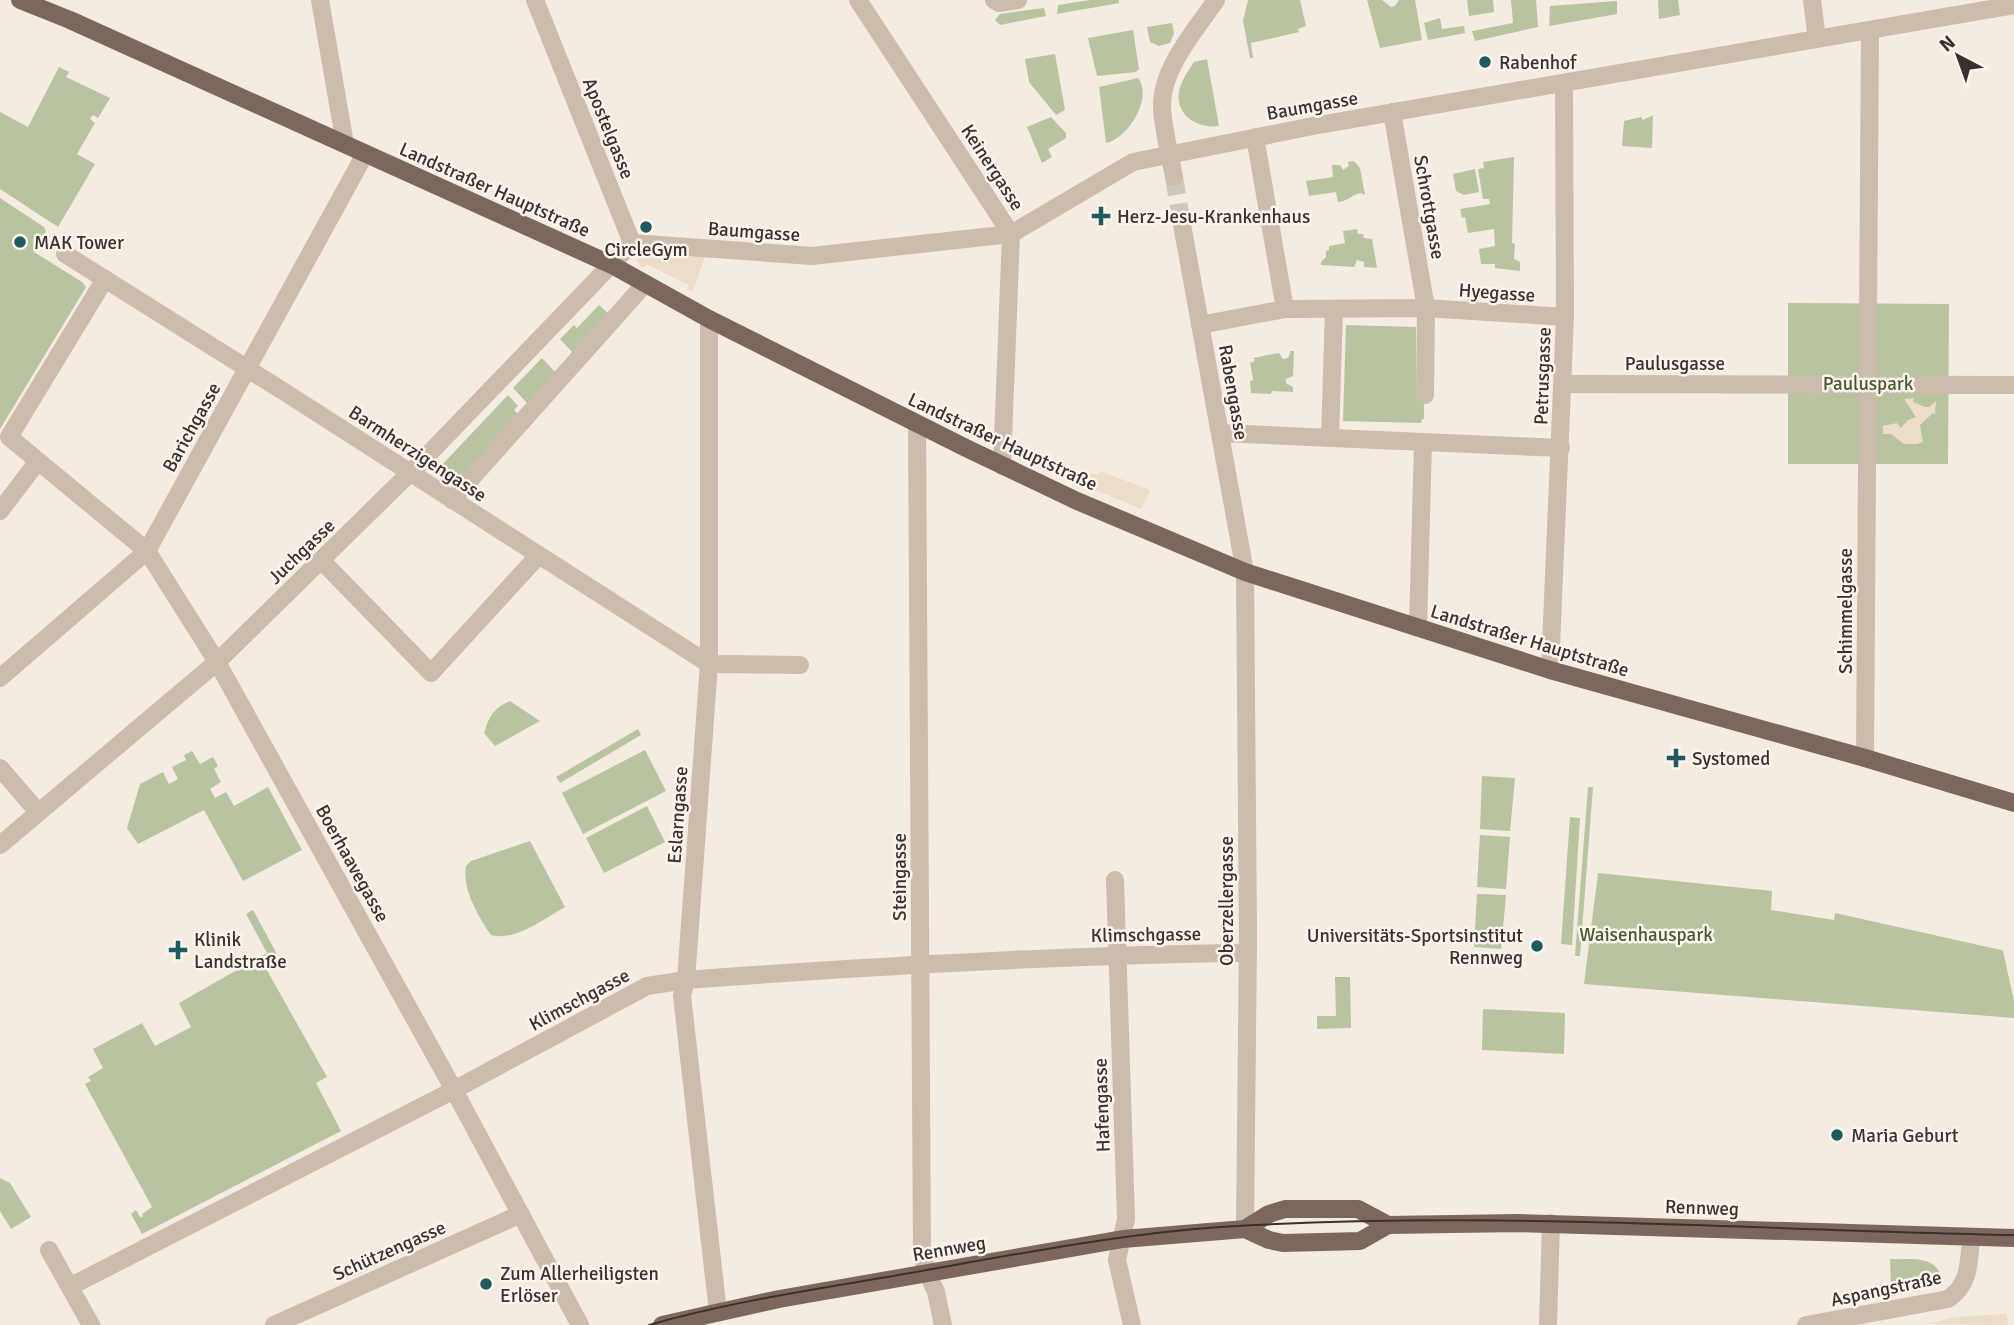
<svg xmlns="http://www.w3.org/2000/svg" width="2014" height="1325" font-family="Signika,sans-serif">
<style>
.green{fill:#b8c4a0}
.plaza{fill:#ecdcc8}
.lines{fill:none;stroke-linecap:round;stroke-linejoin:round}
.minor-tunnel{stroke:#cfc6bd;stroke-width:18;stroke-dasharray:18 9;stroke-linecap:butt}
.minor{stroke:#cdbbac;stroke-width:18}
.major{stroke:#7d675c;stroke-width:18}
.tram{stroke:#3b302b;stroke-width:2}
.poi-dot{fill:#1f5a5e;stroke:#fbf5ee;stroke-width:2.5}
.labels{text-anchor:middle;stroke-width:5;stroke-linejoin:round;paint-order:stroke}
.poi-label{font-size:19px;fill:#3b302b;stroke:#fbf5ee;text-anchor:start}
.street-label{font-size:19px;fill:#3b302b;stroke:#fbf5ee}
.park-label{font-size:19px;fill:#4a5a2e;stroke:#fbf5ee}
</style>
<rect width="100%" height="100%" fill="#f4ebe1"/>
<!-- green -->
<g class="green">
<polygon points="1090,0 1119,0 1119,3 1057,14 1058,5"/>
<polygon points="1248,0 1300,0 1306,26 1298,29 1299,32 1251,43 1253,58 1250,58 1243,21"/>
<polygon points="1367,0 1382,0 1391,7 1395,6 1399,0 1415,0 1422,40 1380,48"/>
<polygon points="1467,0 1493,0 1494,12 1469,16"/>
<polygon points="1511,0 1536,0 1538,27 1475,41 1472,31 1513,23"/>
<polygon points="1658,0 1678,0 1680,15 1659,19"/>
<polygon points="1617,1 1617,14 1549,26 1550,6"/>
<polygon points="1044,8 1046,16 1000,25 995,20 1000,14"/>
<polygon points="1440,18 1442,29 1464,26 1465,33 1428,40 1424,23"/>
<polygon points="1172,23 1174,33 1170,43 1159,46 1150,42 1147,27"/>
<polygon points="1133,30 1139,69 1136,72 1097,76 1088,38"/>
<polygon points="1055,54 1065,110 1056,115 1029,82 1025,59"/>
<path d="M1207 59 1219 126C1198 129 1175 115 1179 92 1181 81 1188 71 1194 62Z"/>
<polygon points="59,67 69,72 66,77 110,98 98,118 93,115 90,119 95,123 77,154 95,164 58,227 0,189 0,112 28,127"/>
<path d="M1138 78C1153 97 1129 138 1106 143L1099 87Z"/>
<polygon points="1653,115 1652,148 1622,146 1624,121 1641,117 1643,120"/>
<polygon points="1051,117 1066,133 1066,138 1048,149 1052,157 1042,163 1027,127"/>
<polygon points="1514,157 1512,243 1515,244 1514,259 1520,262 1520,271 1495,268 1495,264 1481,264 1479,249 1495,246 1494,229 1468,233 1465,217 1462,218 1460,209 1490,204 1489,199 1483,199 1478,169 1484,168 1483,162"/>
<path d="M1354 161 1360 168 1365 195 1361 193C1351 195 1348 201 1338 202L1336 192 1309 196 1306 181 1333 177 1332 165H1340L1343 170 1349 166 1348 162Z"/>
<polygon points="1475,169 1479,192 1464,195 1456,191 1453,174"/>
<polygon points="0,198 44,227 46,232 34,252 82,282 86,287 0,429"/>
<polygon points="1357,229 1358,234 1363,234 1364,238 1372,239 1377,268 1364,267 1364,262 1357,260 1354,267 1321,265 1321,262 1326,257 1326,251 1329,250 1329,246 1345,243 1343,231"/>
<polygon points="1788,303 1949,304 1948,464 1788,464"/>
<polygon points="599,305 610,315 575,352 572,352 560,339 574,325 577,328"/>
<polygon points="1346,325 1416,327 1416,398 1424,399 1424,419 1422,419 1421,423 1343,421"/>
<polygon points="1291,351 1294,351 1293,376 1286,379 1286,383 1293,387 1293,392 1272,391 1271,394 1251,393 1250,381 1253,380 1250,361 1252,363 1255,360 1253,358 1279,353 1283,359 1288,358"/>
<polygon points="542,358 556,373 528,404 513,388"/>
<polygon points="508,395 518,406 514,410 519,415 458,482 438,469"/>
<path d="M510 701 540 721 495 746 484 733C489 716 494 708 510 701Z"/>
<polygon points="638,729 641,735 560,783 556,777"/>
<polygon points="645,750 666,791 583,834 562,793"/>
<polygon points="192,751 200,764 213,757 218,766 214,769 221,782 210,789 215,798 226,792 234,806 268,787 302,850 243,881 204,810 138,844 127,828 140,784 163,772 169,784 178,779 172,767 186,760 184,755"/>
<polygon points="1482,776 1515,778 1510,831 1480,829"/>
<polygon points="1588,787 1593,787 1580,956 1575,956"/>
<polygon points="647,806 665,842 604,873 586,838"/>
<polygon points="1570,817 1580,818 1572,945 1561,944"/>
<polygon points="1480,835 1510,837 1506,889 1477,887"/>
<path d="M530 841 565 907C545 918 515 942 491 935 478 916 462 889 466 866L471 861Z"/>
<polygon points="1598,873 1772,891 1771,910 1834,920 1835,913 2001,950 2003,951 2014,1001 2014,1018 1584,984"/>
<polygon points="1477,894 1506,895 1501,949 1474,947"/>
<polygon points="253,910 278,956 264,965 327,1077 316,1083 341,1131 142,1234 131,1214 136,1210 141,1218 143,1216 142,1214 152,1207 85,1084 91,1081 88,1077 103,1068 93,1049 142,1023 155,1046 191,1027 179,1003 267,953 246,914"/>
<polygon points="1335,977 1350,977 1351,1028 1317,1029 1317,1016 1336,1016"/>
<polygon points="1483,1009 1565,1013 1564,1054 1482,1050"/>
<polygon points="0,1178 10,1183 31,1217 11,1229 0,1211"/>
<polygon points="404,1245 408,1251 348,1279 345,1273"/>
<path d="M1890 1259C1907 1260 1929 1255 1939 1271L1935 1280 1923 1286 1891 1290Z"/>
</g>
<!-- plaza -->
<g class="plaza">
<polygon points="641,252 706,253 693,291 687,289 689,285 646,264 643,268 640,266 637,259"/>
<polygon points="1914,398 1913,402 1925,407 1929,407 1936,401 1935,414 1933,413 1920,425 1923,442 1917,444 1904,444 1891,434 1883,434 1883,426 1897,423 1901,428 1908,420 1916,417 1904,399"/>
<polygon points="1100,471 1150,490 1141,509 1085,485 1091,473 1098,475"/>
<polygon points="2006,1314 2008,1325 1925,1324 1957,1317"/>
</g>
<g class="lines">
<!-- minor-tunnel -->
<polyline class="minor-tunnel" points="1174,177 1181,219"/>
<!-- minor -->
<g class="minor">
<polyline points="320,0 345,144"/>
<polyline points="535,0 632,243"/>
<polyline points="858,0 1011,234 1002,466"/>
<polyline points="994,0 999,3 1018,0"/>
<polyline points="1812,0 1817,39"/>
<polyline points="1392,112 1426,308 1425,395"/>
<polyline points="1255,137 1285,309"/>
<path d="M1174 177C1170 154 1163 130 1162 107 1161 68 1196 30 1216 0"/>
<polyline points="1181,219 1245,572 1248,937 1245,1229"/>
<polyline points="632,243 812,256 1011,234 1133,162 1313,126 2014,5"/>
<polyline points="65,254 283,391 709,664 800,665"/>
<polyline points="709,319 709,664 686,980 682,996 718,1312"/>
<polyline points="1200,325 1285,309 1426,308 1565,317"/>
<polyline points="1563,384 2014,385"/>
<polyline points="917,424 922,1255 926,1270 936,1292 943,1325"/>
<polyline points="1220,433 1561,448"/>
<polyline points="1330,438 1334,309"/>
<polyline points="38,461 147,551 217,662 454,1090 580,1325"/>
<polyline points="452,500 644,285"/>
<polyline points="0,511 38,461 9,437 105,279"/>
<polyline points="322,561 431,673 538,556"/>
<polyline points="1418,628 1423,442"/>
<polyline points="1550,670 1565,317 1564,83"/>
<polyline points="0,678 147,551 365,154"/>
<polyline points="1865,758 1870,30"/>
<polyline points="0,768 38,812"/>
<polyline points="0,845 217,662 420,463 632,243"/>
<polyline points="1115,880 1126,1219 1117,1260 1132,1325"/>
<polyline points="49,1250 91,1325"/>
<path d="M71 1286 454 1090 647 986 686 980C873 966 1060 955 1247 953"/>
<polyline points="274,1325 521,1214"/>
<polyline points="1548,1325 1551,1223"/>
<path d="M1806 1325 1948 1299C1970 1285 1969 1261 1971 1238"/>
</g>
<!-- major -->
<g class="major">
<polyline points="20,0 70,20 612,265 709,319 966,448 1077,501 1245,572 1550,670 1865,758 2014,803"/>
<polyline points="1245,1229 1269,1240 1283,1243 1360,1241 1388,1225 1518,1223 2014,1238"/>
<polyline points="662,1325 779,1299 1123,1239 1245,1229 1269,1214 1285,1209 1358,1209 1388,1225"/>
</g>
<!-- tram -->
<path class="tram" d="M649 1325C729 1302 811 1290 893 1276 1002 1257 1110 1235 1220 1227 1485 1210 1749 1230 2014 1235"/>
</g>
<!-- markers -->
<g class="poi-dot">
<circle cx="1485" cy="62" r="7"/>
<path d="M1097.5 205.5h7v7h7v7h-7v7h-7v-7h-7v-7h7z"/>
<circle cx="646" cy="227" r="7"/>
<circle cx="20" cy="242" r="7"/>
<path d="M1672.5 747.5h7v7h7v7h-7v7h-7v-7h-7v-7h7z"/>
<circle cx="1537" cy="946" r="7"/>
<path d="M174.5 939.5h7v7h7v7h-7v7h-7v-7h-7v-7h7z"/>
<circle cx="1837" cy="1135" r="7"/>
<circle cx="486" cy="1284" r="7"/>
</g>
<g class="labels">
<!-- poi labels -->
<g class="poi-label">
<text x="1499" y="69">Rabenhof</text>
<text x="1117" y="223">Herz-Jesu-Krankenhaus</text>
<text x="34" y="249">MAK Tower</text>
<text x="646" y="256" text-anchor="middle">CircleGym</text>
<text x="1692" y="765">Systomed</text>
<text x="1523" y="942" text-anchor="end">Universitäts-Sportsinstitut<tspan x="1523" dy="22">Rennweg</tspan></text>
<text x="194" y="946">Klinik<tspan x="194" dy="22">Landstraße</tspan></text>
<text x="1851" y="1142">Maria Geburt</text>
<text x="500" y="1280">Zum Allerheiligsten<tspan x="500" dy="22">Erlöser</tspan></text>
</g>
<!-- street labels -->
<g class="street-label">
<text transform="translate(1312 105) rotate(-10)" y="7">Baumgasse</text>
<text transform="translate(609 128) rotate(68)" y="7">Apostelgasse</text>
<text transform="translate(993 167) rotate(57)" y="7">Keinergasse</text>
<text transform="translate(495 189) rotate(24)" y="7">Landstraßer Hauptstraße</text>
<text transform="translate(1430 207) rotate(80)" y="7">Schrottgasse</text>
<text transform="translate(754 231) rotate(4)" y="7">Baumgasse</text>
<text transform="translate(1497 292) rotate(4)" y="7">Hyegasse</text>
<text x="1675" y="370">Paulusgasse</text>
<text transform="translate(1542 376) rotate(-88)" y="7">Petrusgasse</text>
<text transform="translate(1234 392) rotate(80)" y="7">Rabengasse</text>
<text transform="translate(191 427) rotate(-61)" y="7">Barichgasse</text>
<text transform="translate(1003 441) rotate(25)" y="7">Landstraßer Hauptstraße</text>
<text transform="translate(418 453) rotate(33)" y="7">Barmherzigengasse</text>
<text transform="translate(301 551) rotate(-44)" y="7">Juchgasse</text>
<text transform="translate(1845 611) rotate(-90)" y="7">Schimmelgasse</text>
<text transform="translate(1530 640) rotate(17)" y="7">Landstraßer Hauptstraße</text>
<text transform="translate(677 815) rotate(-86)" y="7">Eslarngasse</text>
<text transform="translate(353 863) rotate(61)" y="7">Boerhaavegasse</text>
<text transform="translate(899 877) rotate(-90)" y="7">Steingasse</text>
<text transform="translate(1226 901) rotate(-90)" y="7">Oberzellergasse</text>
<text transform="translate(1146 934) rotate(-1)" y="7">Klimschgasse</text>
<text transform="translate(579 999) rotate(-28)" y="7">Klimschgasse</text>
<text transform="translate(1101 1105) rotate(-92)" y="7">Hafengasse</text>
<text transform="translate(1702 1207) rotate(2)" y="7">Rennweg</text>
<text transform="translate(949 1248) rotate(-10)" y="7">Rennweg</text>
<text transform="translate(389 1250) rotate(-24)" y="7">Schützengasse</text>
<text transform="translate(1886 1288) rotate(-12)" y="7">Aspangstraße</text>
</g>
<!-- park labels -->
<g class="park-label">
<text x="1868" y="390">Pauluspark</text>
<text x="1646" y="941">Waisenhauspark</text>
</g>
</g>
<!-- north arrow -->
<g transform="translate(1958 56) rotate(319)" stroke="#fbf5ee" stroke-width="5" paint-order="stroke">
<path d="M0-5L12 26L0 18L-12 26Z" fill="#3b302b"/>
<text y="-10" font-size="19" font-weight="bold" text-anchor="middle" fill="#3b302b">N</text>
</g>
</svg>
